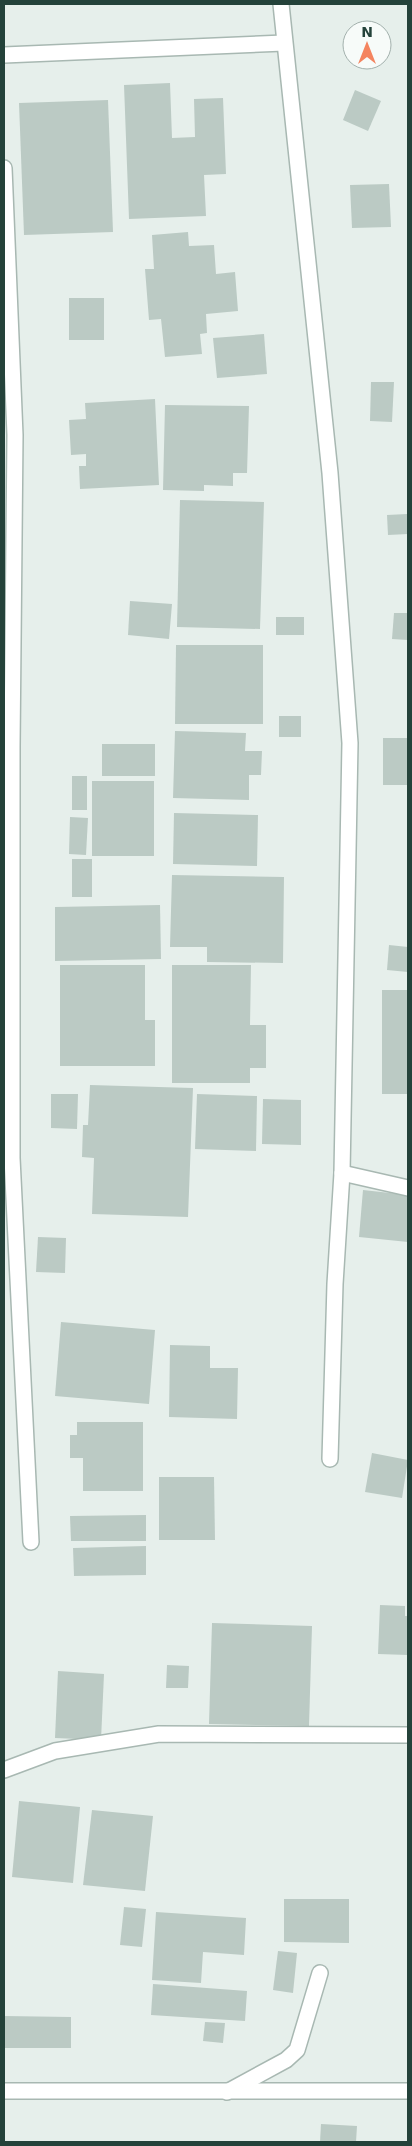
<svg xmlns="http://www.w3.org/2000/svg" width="412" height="2146" font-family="'DejaVu Sans',sans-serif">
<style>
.building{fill:#bbcac4}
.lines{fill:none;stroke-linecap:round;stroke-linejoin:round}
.service-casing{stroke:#a8b8b2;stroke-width:18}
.minor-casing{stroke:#a8b8b2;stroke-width:18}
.service{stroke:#fff;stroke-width:15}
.minor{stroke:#fff;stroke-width:15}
</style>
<rect width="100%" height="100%" fill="#e6efeb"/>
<!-- building -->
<g class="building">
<polygon points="170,83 172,138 195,137 194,99 223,98 226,174 204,175 206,216 129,219 124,85"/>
<polygon points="355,90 381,101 368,131 343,120"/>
<polygon points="108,100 113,232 24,235 19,103"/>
<polygon points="389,184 391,227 352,228 350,185"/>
<polygon points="188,232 189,246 214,245 216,274 235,272 238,311 206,314 207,333 200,334 202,354 165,357 161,319 149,320 145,269 154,269 152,235"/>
<rect x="69" y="298" width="35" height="42"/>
<polygon points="264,334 267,374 217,378 213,338"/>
<polygon points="371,382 394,382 392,422 370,421"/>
<polygon points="155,399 159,485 80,489 79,466 86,466 86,454 71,455 69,420 86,419 85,403"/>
<polygon points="165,405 249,406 247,473 233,473 233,486 204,485 204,491 163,490"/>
<polygon points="180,500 264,502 260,629 177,627"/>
<polygon points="407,514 408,534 388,535 387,515"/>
<polygon points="130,601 172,604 169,639 128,635"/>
<polygon points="394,613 408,613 408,640 392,639"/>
<rect x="276" y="617" width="28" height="18"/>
<polygon points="176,645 263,645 263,724 175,724"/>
<rect x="279" y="716" width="22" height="21"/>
<polygon points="175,731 246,733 245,751 262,751 261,775 249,775 249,800 173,798"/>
<rect x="383" y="738" width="25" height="47"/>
<rect x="102" y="744" width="53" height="32"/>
<rect x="72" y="776" width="15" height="34"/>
<rect x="92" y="781" width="62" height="75"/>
<polygon points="174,813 258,815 257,866 173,864"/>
<polygon points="70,817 88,818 86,855 69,854"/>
<rect x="72" y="859" width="20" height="38"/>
<polygon points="172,875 284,877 283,963 207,962 207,947 170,947"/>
<polygon points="160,905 161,959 55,961 55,907"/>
<polygon points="389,945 408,947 408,972 387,970"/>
<polygon points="60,965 145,965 145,1020 155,1020 155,1066 60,1066"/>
<polygon points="172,965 251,965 250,1025 266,1025 266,1068 250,1068 250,1083 172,1083"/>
<rect x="382" y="990" width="26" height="104"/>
<polygon points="90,1085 193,1088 188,1217 92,1214 94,1158 82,1157 83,1125 88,1125"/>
<polygon points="51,1094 78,1094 77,1129 51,1128"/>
<polygon points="197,1094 257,1096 256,1151 195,1149"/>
<polygon points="263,1099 301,1100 301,1145 262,1144"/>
<polygon points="363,1190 408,1195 408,1242 359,1237"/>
<polygon points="38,1237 66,1238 65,1273 36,1272"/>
<polygon points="61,1322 155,1330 149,1404 55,1396"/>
<polygon points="170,1345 210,1346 210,1368 238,1368 237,1419 169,1417"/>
<polygon points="77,1422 143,1422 143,1491 83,1491 83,1458 70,1458 70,1435 77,1435"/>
<polygon points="372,1453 408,1460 402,1498 365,1492"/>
<polygon points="159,1477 214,1477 215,1540 159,1540"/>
<polygon points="146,1515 146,1541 71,1541 70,1516"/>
<polygon points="146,1546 146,1575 74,1576 73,1548"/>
<polygon points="380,1605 405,1606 405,1616 408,1616 408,1655 378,1654"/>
<polygon points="212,1623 312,1626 309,1726 209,1724"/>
<polygon points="167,1665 189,1666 188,1688 166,1688"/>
<polygon points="58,1671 104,1674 101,1740 55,1738"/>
<polygon points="19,1801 80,1807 73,1883 12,1877"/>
<polygon points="92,1810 153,1816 145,1891 83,1885"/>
<polygon points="284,1899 349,1899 349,1943 284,1942"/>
<polygon points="124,1907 146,1909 142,1947 120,1945"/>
<polygon points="156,1912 246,1918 244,1955 203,1952 201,1983 152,1980"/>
<polygon points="278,1951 297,1953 293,1993 273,1990"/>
<polygon points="153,1984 247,1991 245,2021 151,2015"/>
<polygon points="4,2016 71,2017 71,2048 4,2048"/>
<polygon points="205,2022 225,2023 223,2043 203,2041"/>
<polygon points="321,2124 357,2126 356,2142 320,2142"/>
</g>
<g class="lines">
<!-- service casing -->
<g class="service-casing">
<polyline id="service" points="227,2092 286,2060 297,2050 320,1973"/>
</g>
<!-- minor casing -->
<g class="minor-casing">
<g id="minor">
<polyline points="281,4 330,473 350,743 342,1173 335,1284 330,1459"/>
<polyline points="4,55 284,43"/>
<polyline points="4,168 15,435 12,746 12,1158 31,1542"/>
<polyline points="342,1173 408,1188"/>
<polyline points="4,1770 55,1751 159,1734 408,1735"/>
<polyline points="4,2091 408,2091"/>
</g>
</g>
<!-- service -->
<use href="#service" class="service"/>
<!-- minor -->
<use href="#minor" class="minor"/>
</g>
<!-- border -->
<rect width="412" height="2146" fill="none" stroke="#24423a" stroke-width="10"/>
<!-- north arrow -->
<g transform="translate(367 45)"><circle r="24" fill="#f7fbf9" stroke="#a3b1ad"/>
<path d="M0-4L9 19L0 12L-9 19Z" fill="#f4845f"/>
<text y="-8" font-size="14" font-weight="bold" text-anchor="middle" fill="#24423a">N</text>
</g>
</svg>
